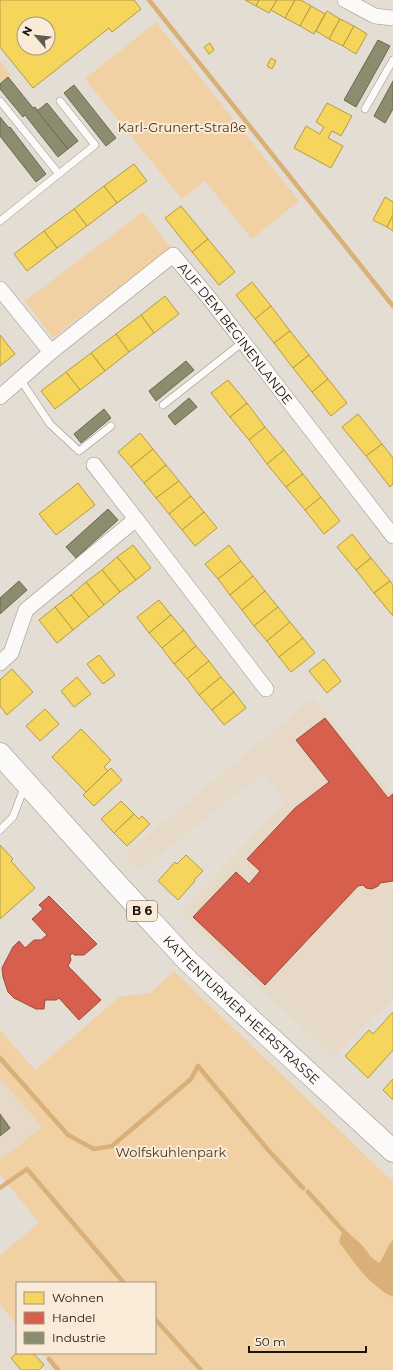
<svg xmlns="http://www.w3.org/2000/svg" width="393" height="1370" font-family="Montserrat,sans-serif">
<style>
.built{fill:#e7d9c7}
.green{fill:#f1d0a4}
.water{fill:#d9b077}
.homes{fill:#f6d55c;stroke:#b49b45;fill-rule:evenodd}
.shops{fill:#d6604d;stroke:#9e4a3a}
.industry{fill:#8c8c6e;stroke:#6a6851}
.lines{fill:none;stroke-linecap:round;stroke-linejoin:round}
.stream{stroke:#d9b077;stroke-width:4.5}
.service-casing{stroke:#99948c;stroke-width:8}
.minor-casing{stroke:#99948c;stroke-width:16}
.primary-casing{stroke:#99948c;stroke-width:23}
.service{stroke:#fbfaf8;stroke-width:7}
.minor{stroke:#fbfaf8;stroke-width:15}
.primary{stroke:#fbfaf8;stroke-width:22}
.labels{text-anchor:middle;stroke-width:4;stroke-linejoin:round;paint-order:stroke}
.shield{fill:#faebd8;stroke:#5d554b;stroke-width:1}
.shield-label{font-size:12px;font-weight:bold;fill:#1a150e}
.park-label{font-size:13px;fill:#4c3514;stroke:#faebd8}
.street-label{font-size:13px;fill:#1a150e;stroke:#faebd8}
</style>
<rect width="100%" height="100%" fill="#e4ddd3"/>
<!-- built -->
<g class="built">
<polygon points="313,698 390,793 393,791 393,1000 375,1015 333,1057 180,912 286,802 263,774 244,788 148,864 140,872 124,855"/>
<polygon points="0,1078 42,1127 0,1160"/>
</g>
<!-- green -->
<g class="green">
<polygon points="156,22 299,201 252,239 205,181 182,199 85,79"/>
<polygon points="0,61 11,75 0,83"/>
<polygon points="143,212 171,248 53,338 25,301"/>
<polygon points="174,971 393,1182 393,1370 55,1370 41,1353 155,1353 155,1283 17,1283 17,1325 0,1304 0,1255 39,1223 0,1174 0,1160 42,1127 0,1078 0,1030 35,1070 119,997 150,993"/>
</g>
<!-- water -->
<path class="water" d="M343 1228 363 1246 371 1257 379 1263C385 1256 386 1247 393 1240V1297C388 1294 383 1292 379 1288 363 1277 351 1258 339 1242Z"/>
<!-- homes -->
<g class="homes">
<path d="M0 0H134L141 9 112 32 109 28 33 88 0 47ZM24 24H48V48H24Z"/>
<polygon points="245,0 259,0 256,6"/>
<polygon points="259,0 277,0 269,13 256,6"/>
<polygon points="277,0 295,0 285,18 271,10"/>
<polygon points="295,0 301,0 311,6 300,26 285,18"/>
<polygon points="311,6 325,14 314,34 300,26"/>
<polygon points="327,11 340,19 329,39 316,31"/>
<polygon points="340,19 354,26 343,46 329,39"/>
<polygon points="354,26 367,34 356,54 343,46"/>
<polygon points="210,43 214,50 209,54 204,47"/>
<polygon points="271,58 276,61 272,69 267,66"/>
<polygon points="327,103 352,116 341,136 332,131 328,138 343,146 331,168 294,148 306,126 320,134 324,127 316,122"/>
<polygon points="134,164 147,181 117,203 104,186"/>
<polygon points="104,186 117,203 87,226 74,209"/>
<polygon points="385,197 393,202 393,215 387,227 373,220"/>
<polygon points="181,206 208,239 192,252 165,218"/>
<polygon points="74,209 87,226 57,248 44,231"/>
<polygon points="393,215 393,231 387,227"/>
<polygon points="44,231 57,248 27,271 14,254"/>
<polygon points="208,239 235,272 219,285 192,252"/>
<polygon points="252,282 271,306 255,319 236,295"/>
<polygon points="165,296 179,314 154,333 141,315"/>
<polygon points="271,306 290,331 274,343 255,319"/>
<polygon points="141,315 154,333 129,352 116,334"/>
<polygon points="290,331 309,355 293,368 274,343"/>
<polygon points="116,334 129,352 105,371 91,353"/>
<polygon points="0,335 15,354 0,366"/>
<polygon points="91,353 105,371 80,390 66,372"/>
<polygon points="309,355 328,379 312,392 293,368"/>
<polygon points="66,372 80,390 55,409 41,391"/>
<polygon points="328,379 347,403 331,416 312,392"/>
<polygon points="228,380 247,403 230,417 211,393"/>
<polygon points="247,403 265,427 249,440 230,417"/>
<polygon points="358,414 382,444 366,456 342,427"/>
<polygon points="265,427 284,450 267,464 249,440"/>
<polygon points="140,433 153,449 131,467 118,452"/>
<polygon points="382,444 393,458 393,484 390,487 366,456"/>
<polygon points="153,449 166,465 144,483 131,467"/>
<polygon points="284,450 303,474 286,487 267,464"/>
<polygon points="166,465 179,481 156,498 144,483"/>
<polygon points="303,474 321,497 305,510 286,487"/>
<polygon points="179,481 191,496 169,514 156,498"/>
<polygon points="78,483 95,505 56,535 39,514"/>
<polygon points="191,496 204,512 182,530 169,514"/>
<polygon points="321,497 340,521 324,534 305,510"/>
<polygon points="204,512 217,528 195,546 182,530"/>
<polygon points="352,534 371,558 356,570 337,547"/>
<polygon points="133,545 151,568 136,580 117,557"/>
<polygon points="229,545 241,561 218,579 205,564"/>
<polygon points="117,557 136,580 120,592 102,570"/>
<polygon points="371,558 390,581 374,593 356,570"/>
<polygon points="241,561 253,576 230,595 218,579"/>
<polygon points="102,570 120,592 104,605 86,582"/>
<polygon points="253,576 265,591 242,610 230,595"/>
<polygon points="390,581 393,585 393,616 374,593"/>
<polygon points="86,582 104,605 89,617 71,595"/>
<polygon points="265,591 278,607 254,626 242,610"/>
<polygon points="71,595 89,617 73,630 55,607"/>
<polygon points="159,600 171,615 149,633 137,617"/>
<polygon points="55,607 73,630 57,643 39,620"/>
<polygon points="278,607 290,622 267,641 254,626"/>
<polygon points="171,615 184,630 162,648 149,633"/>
<polygon points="290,622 303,638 279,657 267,641"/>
<polygon points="184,630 196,646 174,664 162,648"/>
<polygon points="303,638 315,653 291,672 279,657"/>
<polygon points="196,646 209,661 187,679 174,664"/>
<polygon points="99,655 115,675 103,684 87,664"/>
<polygon points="324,659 341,681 327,693 309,671"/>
<polygon points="209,661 221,677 199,695 187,679"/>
<polygon points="12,669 33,692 7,715 0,706 0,680"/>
<polygon points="77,677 91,694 74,707 61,691"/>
<polygon points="221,677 234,692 212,710 199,695"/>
<polygon points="234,692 246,708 224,725 212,710"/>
<polygon points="45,709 59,724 40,741 26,726"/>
<polygon points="81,729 111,760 104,767 108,771 86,792 52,757"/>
<polygon points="111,768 122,780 94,806 83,795"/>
<polygon points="121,801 134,814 114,833 101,819"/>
<polygon points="134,814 139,819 142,816 150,824 127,846 114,833"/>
<polygon points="0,845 13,859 11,861 35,888 0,919"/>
<polygon points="186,855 203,871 194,880 195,881 178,900 158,881 175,862 177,864"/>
<polygon points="393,1012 393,1050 368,1078 345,1056 369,1030 373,1034"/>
<polygon points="393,1079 393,1100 383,1090"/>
<polygon points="17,1353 33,1353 44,1365 39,1370 21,1370 11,1358"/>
</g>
<!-- shops -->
<g class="shops">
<polygon points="325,718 388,798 393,794 393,881 380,883 378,886 372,889 366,888 363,885 358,886 265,985 193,917 236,872 249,884 260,871 247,859 295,808 329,782 296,740"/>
<polygon points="49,896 97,944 84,955 74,955 72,953 70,956 71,960 68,966 101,1000 79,1020 59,998 56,1000 45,1000 44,1009 36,1009 14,998 8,992 3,977 2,968 13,947 19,941 25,948 34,940 41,940 47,935 32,919 43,909 39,905"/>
</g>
<!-- industry -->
<g class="industry">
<polygon points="378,40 390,46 356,107 344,100"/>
<polygon points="8,77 33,108 35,107 68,149 58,157 25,115 23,117 0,89 0,84"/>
<polygon points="393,81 393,109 385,123 374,116"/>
<polygon points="74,85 116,138 106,146 64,93"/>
<polygon points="47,103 78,141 68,149 37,111"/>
<polygon points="0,117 9,128 10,127 46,174 36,182 0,136"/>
<polygon points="186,361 194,370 156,401 149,391"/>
<polygon points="189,398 197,407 175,425 168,416"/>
<polygon points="104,409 111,418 81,443 74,434"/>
<polygon points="108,509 118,520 76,558 66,547"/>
<polygon points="19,581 27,590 0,614 0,598"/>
<polygon points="0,1114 10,1128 0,1136"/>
</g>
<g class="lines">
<!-- stream -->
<g class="stream">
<polyline points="149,0 393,306"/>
<polyline points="0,1058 68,1135 94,1149 112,1146 191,1079 198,1066 217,1089"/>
<polyline points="219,1091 269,1151 303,1188"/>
<polyline points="0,1188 27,1169 124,1283"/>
<polyline points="308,1192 346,1234"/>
<polyline points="155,1319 201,1370"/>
<polyline points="49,1359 58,1370"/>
</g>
<!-- service casing -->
<g class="service-casing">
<g id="service">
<polyline points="0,101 59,174"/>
<polyline points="365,109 393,60"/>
<polyline points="0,221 95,145 60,101"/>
<polyline points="20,379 50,424 79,451 111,426"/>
<polyline points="163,405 243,342"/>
<polyline points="0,830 13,817 25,785"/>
</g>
</g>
<!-- minor casing -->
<g class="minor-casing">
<g id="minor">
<polyline points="345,0 375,16 393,18"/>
<path id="s1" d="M0 289 51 352 173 255 210 299 393 536"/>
<polyline points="0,397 51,352"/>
<polyline points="94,465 136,519"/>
<polyline points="0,663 11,653 26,610 136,519 266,689"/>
</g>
</g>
<!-- primary casing -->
<g class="primary-casing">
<g id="primary">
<path id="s2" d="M0 754 114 881 186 959 224 995 393 1151"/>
</g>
</g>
<!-- service -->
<use href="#service" class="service"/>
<!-- minor -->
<use href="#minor" class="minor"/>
<!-- primary -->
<use href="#primary" class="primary"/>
</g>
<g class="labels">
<!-- shield labels -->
<rect class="shield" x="127" y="901" width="30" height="20" rx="3"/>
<g class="shield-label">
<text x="142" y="915">B 6</text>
</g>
<!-- park labels -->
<g class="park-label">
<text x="182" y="132">Karl-Grunert-Straße</text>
<text x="171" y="1157">Wolfskuhlenpark</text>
</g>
<!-- street labels -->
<g class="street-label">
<text dy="5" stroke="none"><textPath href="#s1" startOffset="337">AUF DEM BEGINENLANDE</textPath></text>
<text dy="5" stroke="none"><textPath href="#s2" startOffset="352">KATTENTURMER HEERSTRASSE</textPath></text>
</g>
</g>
<!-- legend -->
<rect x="16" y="1282" width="140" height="72" fill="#faebd8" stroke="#a09587"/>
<rect x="24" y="1292" width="20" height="12" fill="#f6d55c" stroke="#a09587"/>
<text x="52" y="1302" font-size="12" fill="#1a150e">Wohnen</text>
<rect x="24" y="1312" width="20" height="12" fill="#d6604d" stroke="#a09587"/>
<text x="52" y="1322" font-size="12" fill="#1a150e">Handel</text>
<rect x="24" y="1332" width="20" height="12" fill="#8c8c6e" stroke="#a09587"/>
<text x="52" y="1342" font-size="12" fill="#1a150e">Industrie</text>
<!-- north arrow -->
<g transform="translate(36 36) rotate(298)"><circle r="19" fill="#faebd8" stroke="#a09587"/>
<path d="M0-3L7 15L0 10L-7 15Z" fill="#615b53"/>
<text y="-6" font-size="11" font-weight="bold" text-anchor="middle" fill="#1a150e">N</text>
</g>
<!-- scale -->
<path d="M249 1346v6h117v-6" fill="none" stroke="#1a150e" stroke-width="2"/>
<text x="255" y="1346" font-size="12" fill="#1a150e" stroke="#faebd8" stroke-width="3" paint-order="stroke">50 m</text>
</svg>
